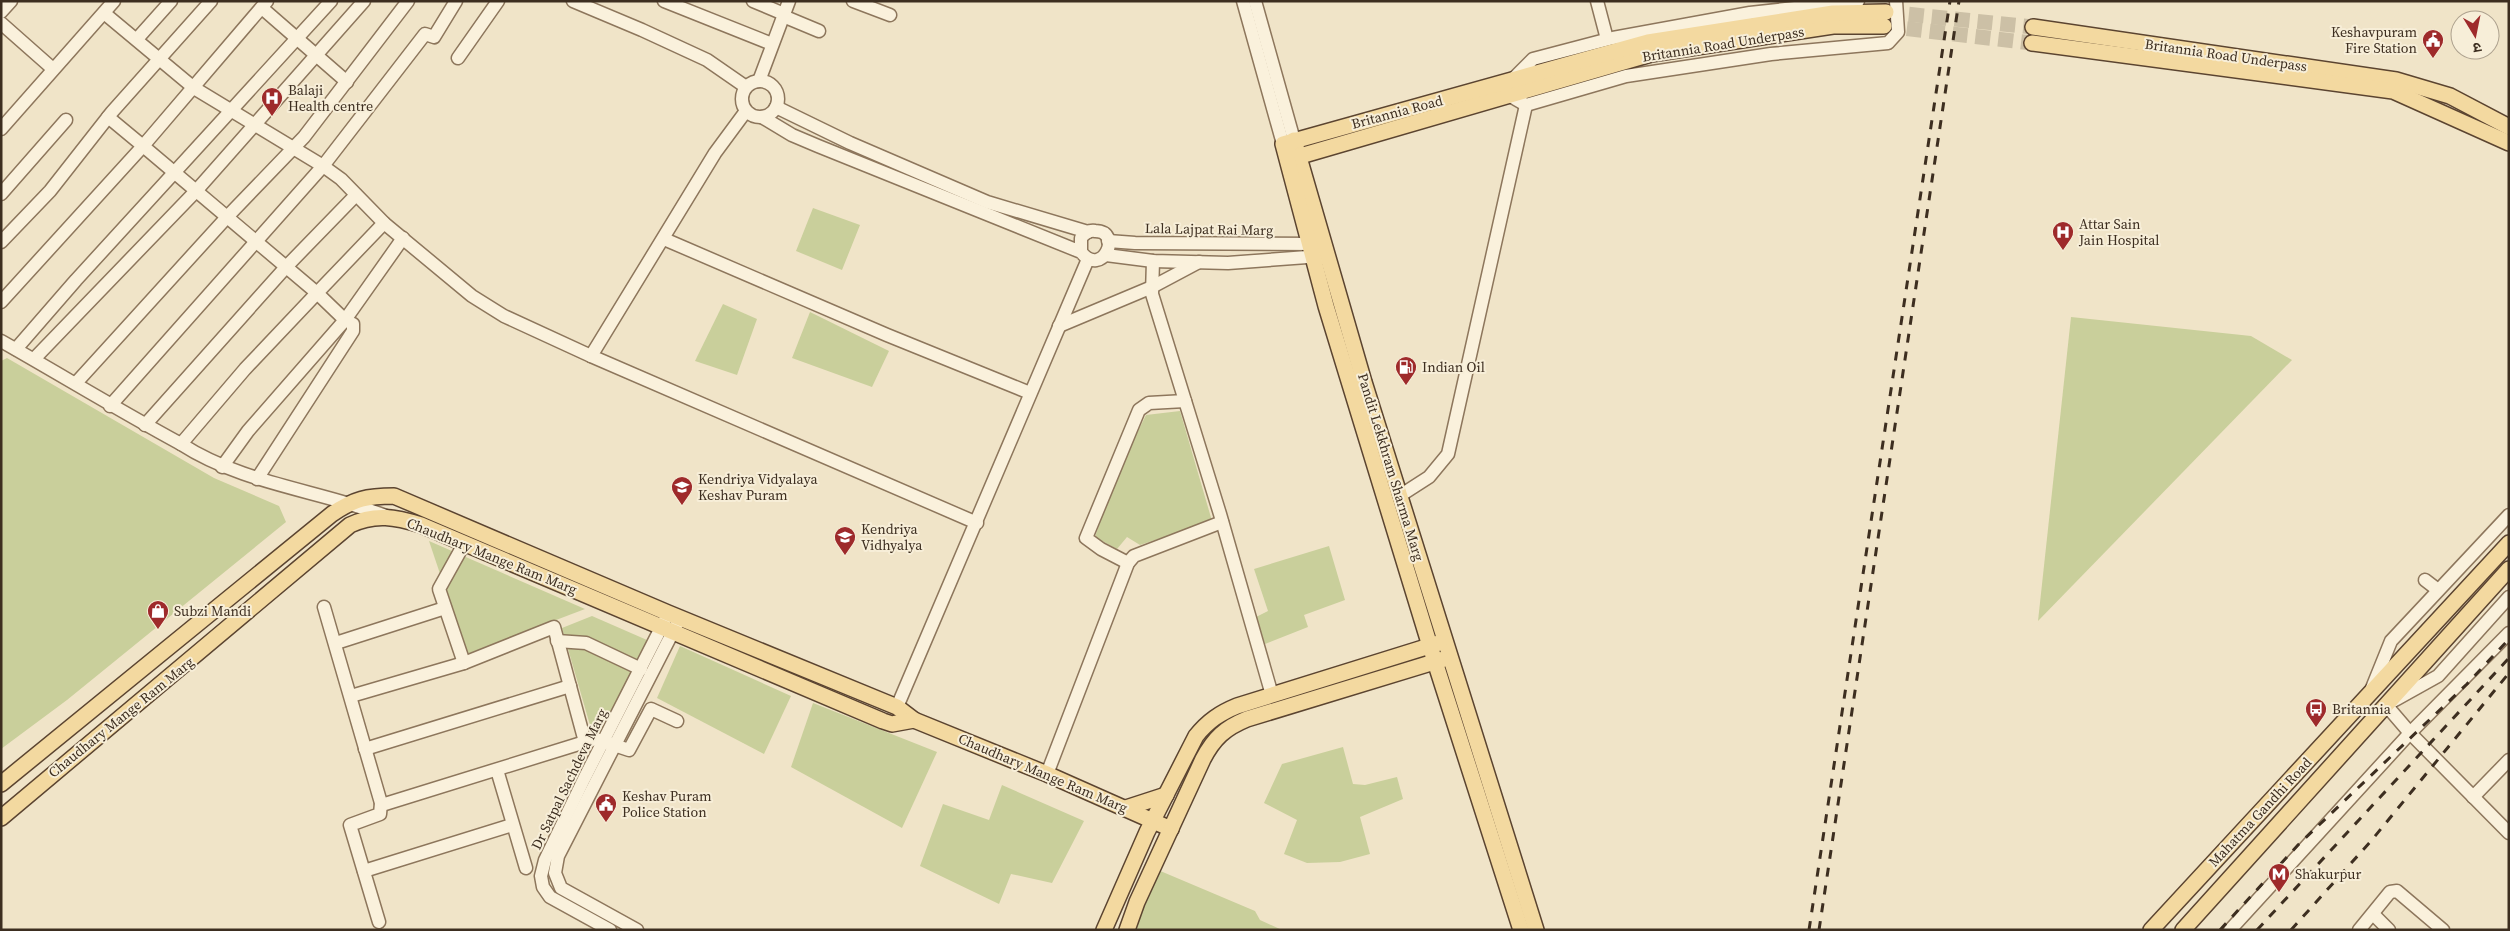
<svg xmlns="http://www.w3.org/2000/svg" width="2510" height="931" font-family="'Source Serif 4','Noto Sans Devanagari',serif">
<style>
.green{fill:#c9cf9b}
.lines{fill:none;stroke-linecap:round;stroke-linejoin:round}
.major-tunnel{stroke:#ccc0a6;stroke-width:15;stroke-dasharray:15 8;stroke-linecap:butt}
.minor-casing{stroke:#8d765c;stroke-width:15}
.major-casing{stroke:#5b4430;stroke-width:18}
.minor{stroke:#faf1dc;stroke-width:12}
.major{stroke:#f3d9a0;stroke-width:15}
.rail{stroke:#3d2e20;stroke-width:3;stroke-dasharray:9 9;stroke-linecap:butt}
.labels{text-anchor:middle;stroke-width:4;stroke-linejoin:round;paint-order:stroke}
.poi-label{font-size:14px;fill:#3d2e20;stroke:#f7eed8;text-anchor:start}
.street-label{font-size:14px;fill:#3d2e20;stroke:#f7eed8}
</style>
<rect width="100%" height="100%" fill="#f0e4c8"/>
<!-- green -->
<g class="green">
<polygon points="813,208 860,225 842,270 796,251"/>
<polygon points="723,304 757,319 737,375 695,361"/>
<polygon points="810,312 889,351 872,387 792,358"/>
<polygon points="2071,317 2251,336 2292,360 2038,621"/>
<polygon points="7,358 214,478 279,506 286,522 67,700 1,749 1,361"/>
<polygon points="1180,411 1212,521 1140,545 1127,537 1117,549 1095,537 1117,473 1146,415"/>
<polygon points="429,541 585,609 467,654"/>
<polygon points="1329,546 1345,600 1304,615 1308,627 1265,644 1256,617 1268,611 1254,569"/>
<polygon points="592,616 647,640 596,746 562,628"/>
<polygon points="680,646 791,696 764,754 657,698"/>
<polygon points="813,703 937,752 902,828 791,767"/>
<polygon points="1343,747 1353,784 1365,785 1397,777 1403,799 1360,817 1370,854 1340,862 1307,863 1284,854 1297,820 1264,803 1282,764"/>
<polygon points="1002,785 1084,821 1052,883 1011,874 999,904 920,866 943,804 989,820"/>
<polygon points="1158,870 1255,911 1260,920 1282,930 1135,930"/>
</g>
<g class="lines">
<!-- major-tunnel -->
<g class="major-tunnel">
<polyline points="1886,12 2033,27"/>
<polyline points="1884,26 2032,43"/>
</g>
<!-- minor casing -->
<g class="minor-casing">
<g id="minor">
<path d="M267 1 143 146 317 293 245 369 181 444C243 484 318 490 386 516"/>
<polyline points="573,1 642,30 707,60 746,87"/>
<polyline points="664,1 772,44"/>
<polyline points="753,1 784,14"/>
<polyline points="853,1 890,15"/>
<polyline points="1243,1 1283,144"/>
<polyline points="1255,1 1294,140"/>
<polyline points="1597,1 1607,39"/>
<polyline points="262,8 347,82"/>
<polyline points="1,12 11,1"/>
<polyline points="104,13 194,88 323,166 341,179 384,223 472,296 504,316 591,356"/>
<polyline points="783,16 819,31"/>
<polyline points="1,23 53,69"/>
<polyline points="137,39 171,1"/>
<polyline points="458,58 498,1"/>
<polyline points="1512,80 1533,59 1613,38 1750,13 1858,1"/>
<circle cx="760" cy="99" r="18"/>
<polyline points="759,81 789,1"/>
<polyline points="1507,94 1526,105 1626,76 1771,54 1888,43 1898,32 1896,1"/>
<polyline points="776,107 850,143 987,202 1088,232"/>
<polyline points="746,111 715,153 591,356 977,523"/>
<path d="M762 117 792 135 818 146 1081 252C1102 279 1124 231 1095 231 1089 230 1085 233 1081 238V252"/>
<polyline points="1,129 114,1"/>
<polyline points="1,194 66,120"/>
<polyline points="664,239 887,335 1030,393"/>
<polyline points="1108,241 1135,243 1318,244"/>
<polyline points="1,242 50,191 112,112 211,1"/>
<polyline points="1106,255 1153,261 1228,263 1321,256"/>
<polyline points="1153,261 1152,294 1220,514 1272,695"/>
<polyline points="1,302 143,146 108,117"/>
<polyline points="1059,326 1152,287 1199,262"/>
<path d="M1 341C61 375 120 411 181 444"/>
<polyline points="16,349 76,280 331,1"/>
<polyline points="34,359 196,191 364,1"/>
<polyline points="76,383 227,217 304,137 408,1"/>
<polyline points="110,406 323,166 425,34 434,37 456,1"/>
<polyline points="145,425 286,267 356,195"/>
<polyline points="222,467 248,431 345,320 403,238"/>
<polyline points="257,479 353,331 353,324 345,320 317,293 384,223"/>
<polyline points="1401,495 1429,477 1448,454 1526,105"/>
<polyline points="464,544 439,589 464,663"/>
<polyline points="1128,563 1101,549 1086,538 1139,410 1149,403 1185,401"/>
<polyline points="2425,580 2438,590"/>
<polyline points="2509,597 2438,676 2386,705 2410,733 2509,833"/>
<polyline points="324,607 381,803 380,814 350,825 379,922"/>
<polyline points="557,641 586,643 641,669"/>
<polyline points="336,643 445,608"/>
<polyline points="2372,688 2391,641 2509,515"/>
<polyline points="351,696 464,663 554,627 585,742 596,739 629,750 651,709 677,721"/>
<polyline points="897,707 1088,259"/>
<polyline points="365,749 570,686"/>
<polyline points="497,770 526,868"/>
<polyline points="1047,774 1128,563 1134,556 1222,522"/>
<polyline points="2473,797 2509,760"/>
<polyline points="381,803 385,804 585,742"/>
<polyline points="364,871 512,825"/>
<polyline points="2373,914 2389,930"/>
<polyline points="610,930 550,897 543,887 541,876 545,860 584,779 665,620"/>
<polyline points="637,930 561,888 555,873 558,856 680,618"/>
<polyline points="2230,930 2410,733 2509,633"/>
<polyline points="2359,930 2390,892 2397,891 2443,930"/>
</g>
</g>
<!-- major casing -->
<g class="major-casing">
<g id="major">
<polyline points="2033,27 2396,80 2450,96 2509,127"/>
<polyline points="2032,43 2393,91 2509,143"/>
<polyline points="1294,140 1364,382 1536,930"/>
<polyline points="1290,159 1651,54 1833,26 1884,26"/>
<path d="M1 784 332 514C354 499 367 496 394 496L668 613 897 707 914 720 1047 774 1171 829"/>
<polyline points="1126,808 1166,795"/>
<path d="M1 818 350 525C375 513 396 517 421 525L883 721 892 724 914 720"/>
<path d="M1104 930 1147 832 1196 736C1208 721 1220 713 1237 706L1439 643"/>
<path d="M1127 930 1137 902 1203 759C1214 738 1225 728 1247 719L1444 659"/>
<polyline points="1521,930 1430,646 1326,306 1283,144 1648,42 1833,13 1886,12"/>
<polyline points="2151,930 2509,543"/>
<polyline points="2183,930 2509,569"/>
</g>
</g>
<!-- minor -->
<use href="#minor" class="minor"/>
<!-- major -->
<use href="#major" class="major"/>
<!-- rail -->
<g class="rail">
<polyline points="1809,930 1950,1"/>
<polyline points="1819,930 1959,1"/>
<polyline points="2220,930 2298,845 2467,684 2509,639"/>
<polyline points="2257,930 2509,658"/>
<polyline points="2291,930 2371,841 2509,673"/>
</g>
</g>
<!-- icons -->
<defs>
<g id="civic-pin" transform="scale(1.125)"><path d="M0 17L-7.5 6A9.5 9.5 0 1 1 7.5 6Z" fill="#9e2a2b" stroke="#f7eed8"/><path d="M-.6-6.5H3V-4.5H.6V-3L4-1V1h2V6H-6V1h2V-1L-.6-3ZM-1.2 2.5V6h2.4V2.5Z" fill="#fff"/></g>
<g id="hospital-pin" transform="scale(1.125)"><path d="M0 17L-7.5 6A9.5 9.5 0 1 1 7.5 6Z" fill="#9e2a2b" stroke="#f7eed8"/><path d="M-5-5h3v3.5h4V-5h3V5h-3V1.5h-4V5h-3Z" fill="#fff"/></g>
<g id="fuel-pin" transform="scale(1.125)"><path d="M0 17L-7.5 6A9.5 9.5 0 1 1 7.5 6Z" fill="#9e2a2b" stroke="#f7eed8"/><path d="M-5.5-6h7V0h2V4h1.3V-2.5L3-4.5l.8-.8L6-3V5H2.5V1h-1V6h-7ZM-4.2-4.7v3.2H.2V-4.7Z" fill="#fff"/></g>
<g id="school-pin" transform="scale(1.125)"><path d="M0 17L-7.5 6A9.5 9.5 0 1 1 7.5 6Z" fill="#9e2a2b" stroke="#f7eed8"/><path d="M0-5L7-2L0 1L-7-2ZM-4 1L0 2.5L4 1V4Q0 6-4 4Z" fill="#fff"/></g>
<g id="shop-pin" transform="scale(1.125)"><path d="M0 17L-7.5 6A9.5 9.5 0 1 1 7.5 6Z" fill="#9e2a2b" stroke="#f7eed8"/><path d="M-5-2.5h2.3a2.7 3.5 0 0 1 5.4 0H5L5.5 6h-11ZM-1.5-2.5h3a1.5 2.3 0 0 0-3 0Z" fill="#fff"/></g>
<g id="bus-pin" transform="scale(1.125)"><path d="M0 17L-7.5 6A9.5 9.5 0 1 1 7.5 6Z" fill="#9e2a2b" stroke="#f7eed8"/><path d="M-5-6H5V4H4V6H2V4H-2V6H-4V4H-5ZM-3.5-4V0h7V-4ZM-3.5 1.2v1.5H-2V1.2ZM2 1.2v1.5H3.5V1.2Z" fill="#fff"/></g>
<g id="metro-pin" transform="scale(1.125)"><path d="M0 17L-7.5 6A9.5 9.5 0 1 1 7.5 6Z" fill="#9e2a2b" stroke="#f7eed8"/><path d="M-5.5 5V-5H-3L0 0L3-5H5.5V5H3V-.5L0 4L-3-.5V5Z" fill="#fff"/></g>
</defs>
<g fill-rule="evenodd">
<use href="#civic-pin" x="2433" y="40"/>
<use href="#hospital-pin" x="272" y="98"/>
<use href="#hospital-pin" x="2063" y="232"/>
<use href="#fuel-pin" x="1406" y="367"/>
<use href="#school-pin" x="682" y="487"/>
<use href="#school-pin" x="845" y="537"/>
<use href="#shop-pin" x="158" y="611"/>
<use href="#bus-pin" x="2316" y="709"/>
<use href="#civic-pin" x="606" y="804"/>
<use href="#metro-pin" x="2279" y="874"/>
</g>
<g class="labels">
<!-- poi labels -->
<g class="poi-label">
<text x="2417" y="37" text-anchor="end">Keshavpuram<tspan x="2417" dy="16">Fire Station</tspan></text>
<text x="288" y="95">Balaji<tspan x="288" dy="16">Health centre</tspan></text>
<text x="2079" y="229">Attar Sain<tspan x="2079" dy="16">Jain Hospital</tspan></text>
<text x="1422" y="372">Indian Oil</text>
<text x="698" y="484">Kendriya Vidyalaya<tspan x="698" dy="16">Keshav Puram</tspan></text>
<text x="861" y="534">Kendriya<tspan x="861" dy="16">Vidhyalya</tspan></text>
<text x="174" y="616">Subzi Mandi</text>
<text x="2332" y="714">Britannia</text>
<text x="622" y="801">Keshav Puram<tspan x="622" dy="16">Police Station</tspan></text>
<text x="2295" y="879">Shakurpur</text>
</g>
<!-- street labels -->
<g class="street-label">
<text transform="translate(1723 44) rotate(-9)" y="5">Britannia Road Underpass</text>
<text transform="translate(2226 55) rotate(8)" y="5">Britannia Road Underpass</text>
<text transform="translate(1397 112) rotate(-15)" y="5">Britannia Road</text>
<text transform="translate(1209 229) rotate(1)" y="5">Lala Lajpat Rai Marg</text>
<text transform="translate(1391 467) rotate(73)" y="5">Pandit Lekkhram Sharma Marg</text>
<text transform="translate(492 556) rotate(22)" y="5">Chaudhary Mange Ram Marg</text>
<text transform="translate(121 717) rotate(-39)" y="5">Chaudhary Mange Ram Marg</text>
<text transform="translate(1043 773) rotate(23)" y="5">Chaudhary Mange Ram Marg</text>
<text transform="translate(569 779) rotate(-64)" y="5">Dr Satpal Sachdeva Marg</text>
<text transform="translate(2260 812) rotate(-47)" y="5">Mahatma Gandhi Road</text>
</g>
</g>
<!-- border -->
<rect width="2510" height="931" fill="none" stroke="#3d2e20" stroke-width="5"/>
<!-- north arrow -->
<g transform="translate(2475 35) rotate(170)"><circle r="24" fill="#f7eed8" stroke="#ada18e"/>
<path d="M0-4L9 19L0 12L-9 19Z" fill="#9e2a2b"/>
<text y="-8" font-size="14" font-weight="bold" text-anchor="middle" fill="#3d2e20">उ</text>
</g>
</svg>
